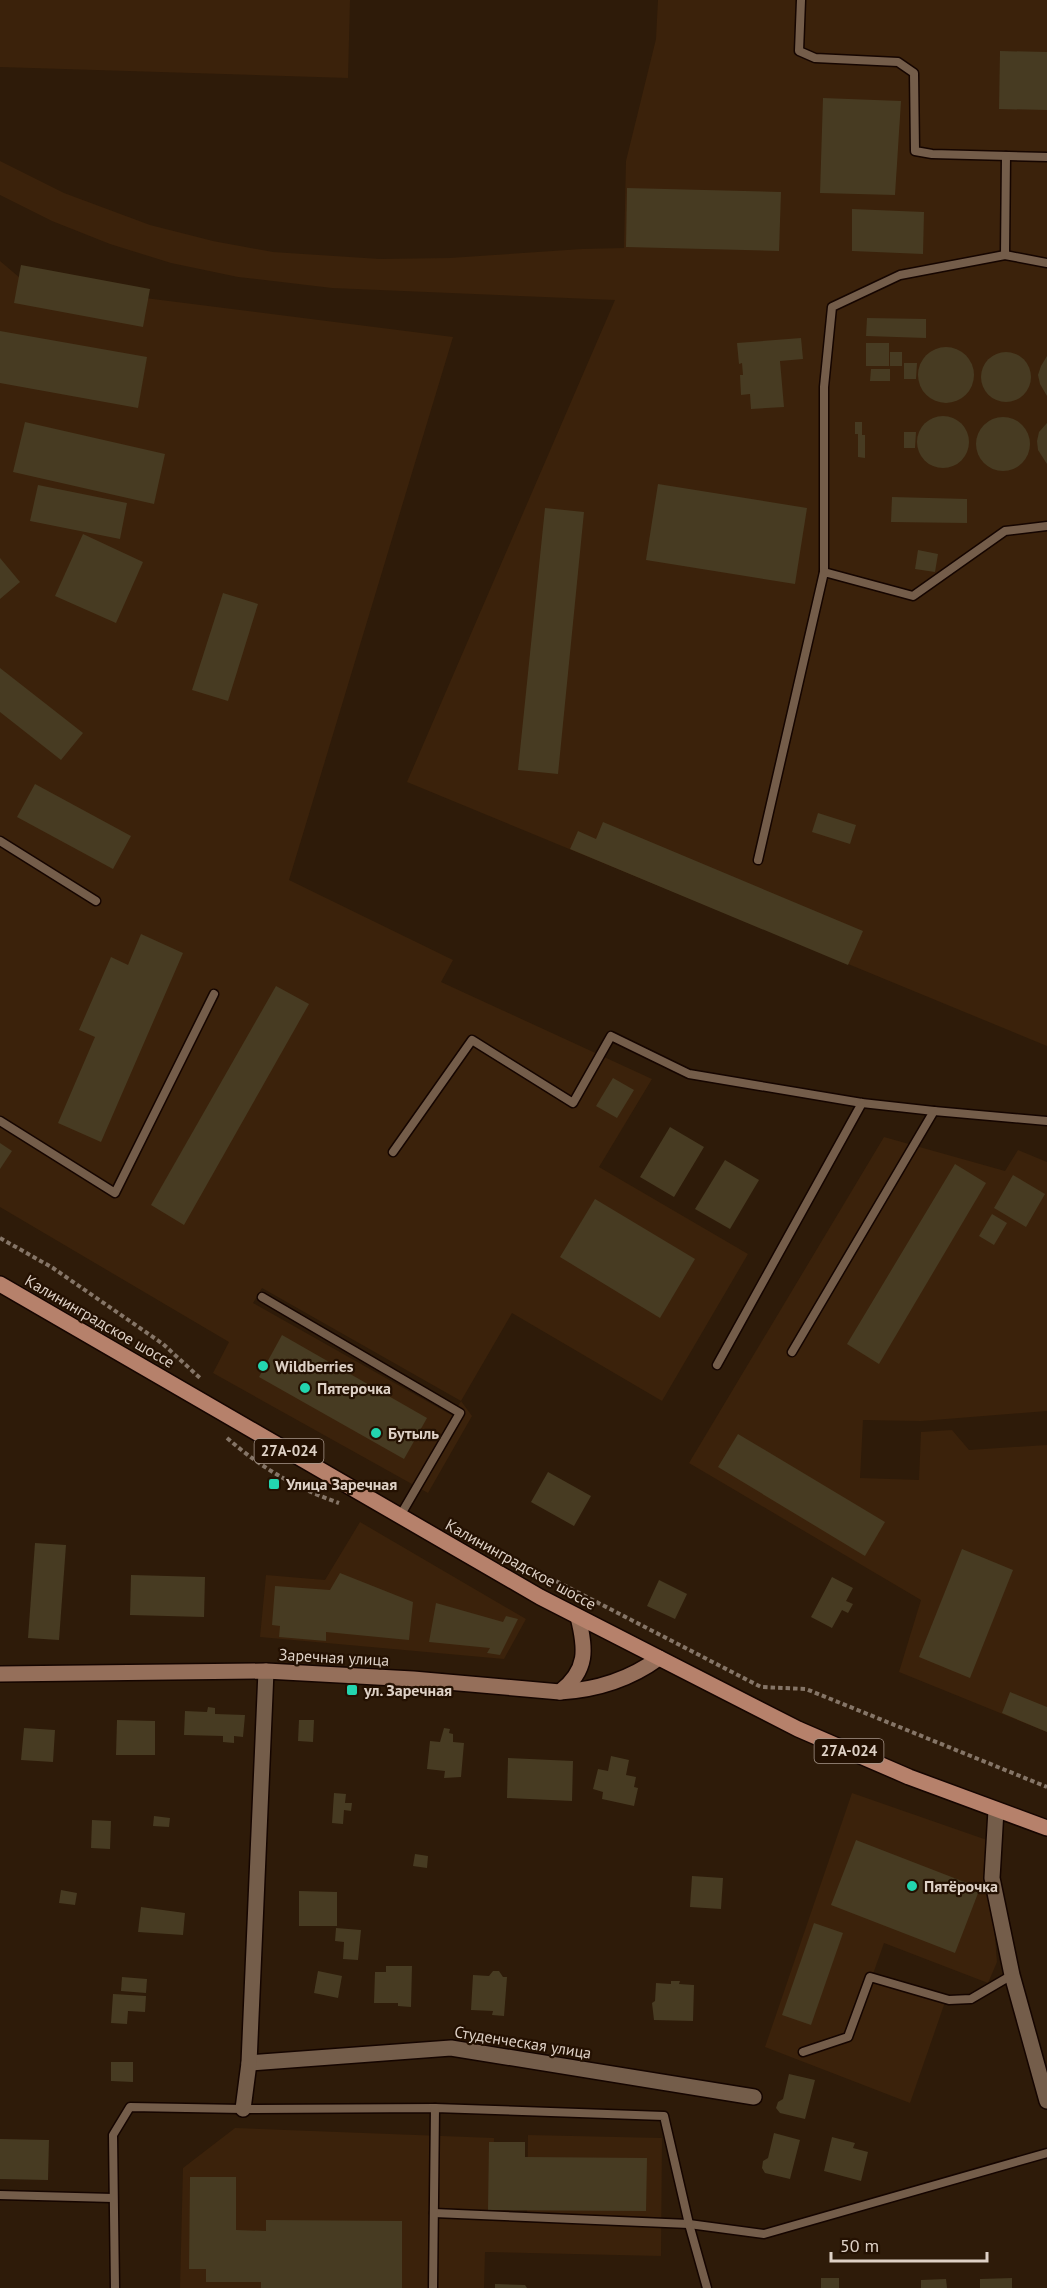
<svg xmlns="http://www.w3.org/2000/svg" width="1047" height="2288" font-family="'PT Sans',sans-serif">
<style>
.built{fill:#3b220b;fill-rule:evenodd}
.building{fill:#473b22}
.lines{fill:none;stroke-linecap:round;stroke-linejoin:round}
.service-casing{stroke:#150500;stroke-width:11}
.minor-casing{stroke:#150500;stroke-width:18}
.secondary-casing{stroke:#150500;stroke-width:18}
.primary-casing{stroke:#150500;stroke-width:18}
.path{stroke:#857567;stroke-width:4;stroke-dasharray:4.5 3;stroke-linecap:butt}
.service{stroke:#745d4a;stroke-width:8}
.minor{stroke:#745d4a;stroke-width:15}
.secondary{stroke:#956f5a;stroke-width:15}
.primary{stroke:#b6816b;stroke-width:15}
.poi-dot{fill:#23d5af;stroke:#241102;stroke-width:2}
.labels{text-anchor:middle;stroke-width:4.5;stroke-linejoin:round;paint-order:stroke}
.shield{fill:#241102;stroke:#a6978b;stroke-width:1.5}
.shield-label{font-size:15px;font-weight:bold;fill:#ded1c6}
.street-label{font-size:16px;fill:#ded1c6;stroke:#241102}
.poi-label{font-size:16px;font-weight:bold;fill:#ded1c6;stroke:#241102;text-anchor:start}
</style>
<rect width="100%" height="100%" fill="#2e1b09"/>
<!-- built -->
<g class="built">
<polygon points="0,0 350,0 348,78 0,67"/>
<polygon points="658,0 1047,0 1047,1046 407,782 615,300 332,288 238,277 171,263 110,244 52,221 0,195 0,161 64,193 150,225 213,241 273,252 380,259 450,258 582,249 624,248 626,161 656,39"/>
<path d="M0 261 26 283 453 337 289 880 453 960 441 982 652 1079 599 1167 748 1254 662 1401 512 1313 461 1401 472 1416 428 1493 213 1373 229 1342 0 1207ZM262 1288 461 1401 453 1416 253 1303Z"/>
<polygon points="884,1137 1005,1171 1018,1150 1047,1162 1047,1411 921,1421 863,1420 860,1478 919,1480 921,1432 952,1430 969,1450 1047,1445 1047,1732 899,1672 921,1600 689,1463"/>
<polygon points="360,1522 526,1619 504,1659 260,1637 266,1575 325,1580"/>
<polygon points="852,1793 987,1840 997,1962 988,1983 884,1943 873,1974 945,2002 910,2103 765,2047"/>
<polygon points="235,2128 494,2138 493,2212 527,2213 528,2135 662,2138 661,2256 485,2252 484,2288 180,2288 183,2168"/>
</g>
<!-- building -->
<g class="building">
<polygon points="1000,51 1047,52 1047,110 999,109"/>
<polygon points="823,98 901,101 895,195 820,193"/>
<polygon points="627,188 781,192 779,251 626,247"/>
<polygon points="852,209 924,212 923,254 852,251"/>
<polygon points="21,265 150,289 143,327 14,303"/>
<polygon points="867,318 926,319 926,338 866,336"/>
<polygon points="0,331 147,357 138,408 0,383"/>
<polygon points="801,338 803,359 780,361 784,407 751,409 750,394 741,395 740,375 743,375 742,363 739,364 737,343"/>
<rect x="866" y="343" width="23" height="23"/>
<circle cx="946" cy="375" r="28"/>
<circle cx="1006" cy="377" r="25"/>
<rect x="890" y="352" width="12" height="14"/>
<polygon points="1047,356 1047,396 1040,384 1038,375 1041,366"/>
<polygon points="904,363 917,363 916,379 904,379"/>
<polygon points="871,369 890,369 890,381 870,381"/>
<circle cx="943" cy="442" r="26"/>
<circle cx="1003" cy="444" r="27"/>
<polygon points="25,422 165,454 154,504 13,472"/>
<polygon points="855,422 862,422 862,435 865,435 865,458 858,457 858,434 855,434"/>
<polygon points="1047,423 1047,464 1038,450 1037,441 1039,432"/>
<polygon points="904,432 916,432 915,448 904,448"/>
<polygon points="658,484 807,508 795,584 646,560"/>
<polygon points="38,485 127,503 120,539 30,521"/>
<polygon points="892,497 967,499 967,523 891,522"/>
<polygon points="545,508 584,512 558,774 518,770"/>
<polygon points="83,534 143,562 116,623 55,596"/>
<polygon points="918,550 938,554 935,572 915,569"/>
<polygon points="0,558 20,582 0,599"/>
<polygon points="223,593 258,604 228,701 192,690"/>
<polygon points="0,668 83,733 61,760 0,712"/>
<polygon points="35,784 131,836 113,869 17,817"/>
<polygon points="818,813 856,825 850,844 812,832"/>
<polygon points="603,822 863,931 848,965 570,849 578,831 596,839"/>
<polygon points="141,934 183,953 101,1142 58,1123 95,1037 79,1030 111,957 128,965"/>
<polygon points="276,986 309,1004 184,1225 151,1205"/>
<polygon points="613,1078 634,1090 617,1118 596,1106"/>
<polygon points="670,1127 704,1147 674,1197 640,1177"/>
<polygon points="0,1143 12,1151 0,1169"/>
<polygon points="725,1160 759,1180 730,1229 695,1209"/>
<polygon points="955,1164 986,1183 879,1364 847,1344"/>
<polygon points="1013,1175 1045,1194 1026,1227 994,1208"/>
<polygon points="595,1199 695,1259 660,1318 560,1257"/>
<polygon points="992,1214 1007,1223 994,1245 979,1236"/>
<polygon points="282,1335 427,1418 404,1459 259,1377"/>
<polygon points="738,1434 885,1522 865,1556 718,1467"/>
<polygon points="548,1472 591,1496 574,1526 531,1502"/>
<polygon points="35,1543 66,1545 59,1640 28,1638"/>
<polygon points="962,1549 1013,1570 970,1678 919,1657"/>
<polygon points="340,1573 413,1602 409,1640 326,1632 326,1641 279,1637 280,1626 272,1625 275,1586 330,1590"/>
<polygon points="131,1575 205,1577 204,1617 130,1615"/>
<polygon points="832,1577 853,1588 846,1601 853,1604 848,1613 842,1610 832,1628 811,1617"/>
<polygon points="659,1580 687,1594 675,1619 647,1606"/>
<polygon points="436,1603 503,1622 506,1616 518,1619 500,1655 487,1653 490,1648 429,1642"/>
<polygon points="1010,1692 1047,1707 1047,1732 1002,1713"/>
<polygon points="208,1707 215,1708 215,1714 245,1715 243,1737 234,1736 234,1743 223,1742 223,1736 184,1735 185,1711 207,1712"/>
<polygon points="117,1720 155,1721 155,1755 116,1755"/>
<polygon points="299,1720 314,1720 313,1742 298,1741"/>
<polygon points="24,1728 55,1730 53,1762 21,1760"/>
<polygon points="444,1728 450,1729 449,1733 453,1734 453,1742 464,1743 461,1777 444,1778 445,1771 427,1769 430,1741 440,1742"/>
<polygon points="611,1756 629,1760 626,1775 636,1777 634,1787 638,1788 634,1806 602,1799 603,1792 593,1789 598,1769 608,1771"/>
<polygon points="508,1758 573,1761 572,1801 507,1798"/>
<polygon points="334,1793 346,1794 345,1803 352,1803 351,1811 344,1810 343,1824 332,1823"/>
<polygon points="154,1816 170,1818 169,1827 153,1826"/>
<polygon points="92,1820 111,1821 110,1849 91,1848"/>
<polygon points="856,1840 980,1888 955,1953 831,1905"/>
<polygon points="415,1854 428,1856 427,1868 413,1866"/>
<polygon points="692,1876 723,1878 721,1909 690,1907"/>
<polygon points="61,1890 77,1893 75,1905 59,1903"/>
<polygon points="299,1891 337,1892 337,1926 299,1926"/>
<polygon points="141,1907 185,1913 183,1935 138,1932"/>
<polygon points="814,1923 843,1933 811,2025 782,2015"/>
<polygon points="336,1928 361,1930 358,1960 343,1959 344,1942 335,1941"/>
<polygon points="386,1966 412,1966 411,2007 398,2006 398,2003 374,2003 375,1972 386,1972"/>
<polygon points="318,1971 342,1976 338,1998 314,1993"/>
<polygon points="493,1971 499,1971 503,1977 507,1977 504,2016 492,2015 493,2011 471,2010 473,1975 489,1976"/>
<polygon points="122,1977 147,1979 146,1993 121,1991"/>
<polygon points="671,1981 680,1981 679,1984 694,1985 693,2021 654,2020 652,2003 655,2001 656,1983 671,1984"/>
<polygon points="113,1994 146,1996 145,2012 128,2011 127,2024 111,2023"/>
<polygon points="111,2062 133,2062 133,2082 111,2081"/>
<polygon points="789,2074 815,2080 805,2119 780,2113 776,2108 778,2102 783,2099"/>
<polygon points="774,2133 800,2140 790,2179 765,2173 762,2168 763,2161 768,2158"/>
<polygon points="832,2137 855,2143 853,2148 868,2152 861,2181 824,2171"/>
<polygon points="0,2139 49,2140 48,2180 0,2179"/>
<polygon points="489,2142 525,2142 525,2157 647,2158 646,2211 488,2210"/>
<polygon points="190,2177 236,2177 236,2230 266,2231 266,2220 402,2221 402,2288 261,2288 261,2282 206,2282 206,2269 189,2269"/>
<rect x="821" y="2278" width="18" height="10"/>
<polygon points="1012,2278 1012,2288 980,2288 980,2279"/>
<polygon points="946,2279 947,2288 921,2288 921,2280"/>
<polygon points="495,2284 525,2285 527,2288 495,2288"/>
</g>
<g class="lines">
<!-- service casing -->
<g class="service-casing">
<g id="service">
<polyline points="801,0 799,51 815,58 898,62 914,73 915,151 932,154 1047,157"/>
<polyline points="1005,255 1006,156"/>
<polyline points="824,572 824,387 832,307 900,275 1005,255 1047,263"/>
<polyline points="0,841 96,901"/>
<polyline points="758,860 824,572 913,596 1005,531 1047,526"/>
<polyline points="0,1121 115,1193 214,994"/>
<polyline points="393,1152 472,1040 573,1103 611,1036 689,1074 862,1103 934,1111"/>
<polyline points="262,1297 460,1413 400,1516"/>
<polyline points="792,1352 934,1111 1047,1121"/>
<polyline points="717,1365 862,1103"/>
<polyline points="803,2052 848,2037 870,1977 949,2000 971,1999 1012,1975"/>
<polyline points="0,2195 113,2198"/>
<polyline points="434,2213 689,2224 764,2234 1047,2153"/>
<polyline points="115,2288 113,2135 130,2107 243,2109 435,2108 664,2116 689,2224 707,2288"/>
<polyline points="433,2288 435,2108"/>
</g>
</g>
<!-- minor casing -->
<g class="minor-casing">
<g id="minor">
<polyline points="996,1810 992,1878 1012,1975 1047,2101"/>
<polyline points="249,2063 451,2048 754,2097"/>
<polyline points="243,2109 249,2063 266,1671"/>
</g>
</g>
<!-- secondary casing -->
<g class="secondary-casing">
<g id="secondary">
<path d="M0 1674 266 1671 413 1679 560 1692C596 1690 629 1680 659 1658"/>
<path d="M560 1692C588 1670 586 1649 578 1617"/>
</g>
</g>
<!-- primary casing -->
<g class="primary-casing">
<polyline id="primary" points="0,1284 540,1597 798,1729 909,1777 1047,1828"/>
</g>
<!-- path -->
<g class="path">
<polyline points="0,1238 53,1268 163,1344 200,1378"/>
<path d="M227 1438C263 1469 294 1487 339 1503"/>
<polyline points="523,1564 761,1687 806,1689 1047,1787"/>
</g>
<!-- service -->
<use href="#service" class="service"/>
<!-- minor -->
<use href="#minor" class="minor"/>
<!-- secondary -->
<use href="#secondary" class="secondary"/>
<!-- primary -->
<use href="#primary" class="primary"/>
</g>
<!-- markers -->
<g class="poi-dot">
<circle cx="263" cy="1366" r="6"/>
<circle cx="305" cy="1388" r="6"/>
<circle cx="376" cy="1433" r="6"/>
<rect x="268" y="1478" width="12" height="12" rx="3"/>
<rect x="346" y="1684" width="12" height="12" rx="3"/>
<circle cx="912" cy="1886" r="6"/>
</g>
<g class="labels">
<!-- shield labels -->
<g class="shield">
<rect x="254.5" y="1439" width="69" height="24" rx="4.5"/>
<rect x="814.5" y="1739" width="69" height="24" rx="4.5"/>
</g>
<g class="shield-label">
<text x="289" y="1456">27А-024</text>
<text x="849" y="1756">27А-024</text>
</g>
<!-- street labels -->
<g class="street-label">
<text transform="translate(100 1321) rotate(30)" y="6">Калининградское шоссе</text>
<text transform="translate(521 1564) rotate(29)" y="6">Калининградское шоссе</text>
<text transform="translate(334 1657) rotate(3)" y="6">Заречная улица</text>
<text transform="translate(523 2042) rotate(9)" y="6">Студенческая улица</text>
</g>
<!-- poi labels -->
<g class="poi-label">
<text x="275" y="1372">Wildberries</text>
<text x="317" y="1394">Пятерочка</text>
<text x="388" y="1439">Бутыль</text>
<text x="286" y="1490">Улица Заречная</text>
<text x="364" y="1696">ул. Заречная</text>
<text x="924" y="1892">Пятёрочка</text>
</g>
</g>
<!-- scale -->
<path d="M831 2252v9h156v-9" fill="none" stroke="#ded1c6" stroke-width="3"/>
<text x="840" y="2252" font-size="18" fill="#ded1c6" stroke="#241102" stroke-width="4.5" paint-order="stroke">50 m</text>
</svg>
